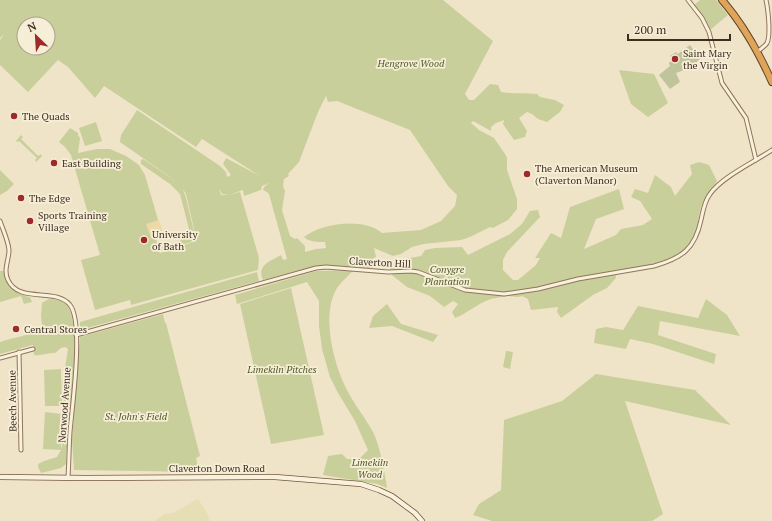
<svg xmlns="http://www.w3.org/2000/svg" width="772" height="521" font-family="'PT Serif',serif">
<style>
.farmland{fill:#e6deb5}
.green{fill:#c9cf9b;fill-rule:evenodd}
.sand{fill:#ecd9a5}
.cemetery{fill:#bfc49a}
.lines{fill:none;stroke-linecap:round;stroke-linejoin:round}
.street-casing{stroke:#8d765c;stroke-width:5}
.secondary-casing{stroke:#6f573f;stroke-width:6}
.highway-casing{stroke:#5b4430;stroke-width:8}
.street{stroke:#faf1dc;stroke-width:3}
.secondary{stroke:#faf1dc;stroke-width:4.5}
.highway{stroke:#e0a458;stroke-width:6}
.poi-dot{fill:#9e2a2b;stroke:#f7eed8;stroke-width:1.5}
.labels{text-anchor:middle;stroke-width:3.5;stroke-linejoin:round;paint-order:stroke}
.poi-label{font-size:10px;fill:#3d2e20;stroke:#f7eed8;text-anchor:start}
.park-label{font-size:10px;font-style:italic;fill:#4d5a26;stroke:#f7eed8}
.street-label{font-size:10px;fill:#3d2e20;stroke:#f7eed8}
</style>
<rect width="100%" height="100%" fill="#f0e4c8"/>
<!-- farmland -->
<polygon class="farmland" points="198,499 207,513 210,521 154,521 165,514 173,513"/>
<!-- green -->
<g class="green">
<path d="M0 0H443L493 41 465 94 469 100H474L490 84 498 85 501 92C513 94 525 93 537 94L540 97 555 100 564 105 560 112 547 122 538 119 532 114 527 112 519 118 527 131 525 137 514 140 503 124 504 120 496 123 491 127V131L473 121 471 123 479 130 494 138 505 154 507 158V170L517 199V209L508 220 493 228 490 227 470 237 461 240 424 244 412 247 401 254 393 256 374 248 376 257 372 259 373 263H377L378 267 366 268 316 266 263 280C256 265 271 261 281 255L283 260 287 259 269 194 267 192 263 190 264 187 269 183 262 186 261 190 244 196 243 190 229 195 222 194 219 188 221 195H229L240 192 259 258 258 270 131 305 130 300 95 310 81 260 100 255 71 155 65 147 59 142 70 128 78 133V135L80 138 78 153 97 149H110L126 156 139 165 145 175 163 237 156 239 159 249C168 243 183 243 190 233L180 194 170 184 141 164V160L143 159 180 184 120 142 121 135 137 110 220 166 226 172 227 177 231 175 223 164 226 158 260 176 202 139 196 147 104 86 95 98 68 67 58 60 28 92 0 65V40L4 34 0 38ZM24 24H48V41L53 44 48 43V48H24ZM326 96 328 102 337 101 410 130 448 186 457 195 455 206 441 221 421 230 382 233C364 217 321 223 304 237 309 242 318 242 325 242L326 248 316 249 305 252V246L297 238 295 239 290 236 282 210 285 191 283 186 284 179 289 176 288 174 299 162 318 112ZM183 189 186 194 196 238 194 241 190 243 160 253 159 252 191 242 194 239 195 236 186 198Z"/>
<polygon points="700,0 716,0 728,15 710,30 694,5"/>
<polygon points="619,70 654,74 668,103 648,117 631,104"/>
<polygon points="96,122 102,141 85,146 79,128"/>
<polygon points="21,135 23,137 21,139 38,156 41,154 42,156 36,162 35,160 37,158 19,141 17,142 16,141"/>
<path d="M699 162 709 165 717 181C712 190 704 197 701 207 698 217 698 228 694 237 682 263 640 266 615 271L616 278 607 288 593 295 561 318 557 312 558 307 531 310 528 299 522 296C517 298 512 296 507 296 502 297 496 298 491 299 478 303 468 313 455 318L452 312 458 304 453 301 444 307 430 296 407 287 392 275 390 268C398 259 410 258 421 256L425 250 435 248 462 247 468 255 510 234 522 224 530 211 538 210 540 217 507 252 503 260V270L513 280H518L536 265 540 258H535L551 233 561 238 570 207 619 189 624 209 596 219 584 249 616 235 621 229 643 225 652 219 640 201 631 197 635 189 648 193 655 175 671 187 675 196 692 174 690 165Z"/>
<polygon points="0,170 14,184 7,191 0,195"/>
<path d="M354 270C348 276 342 281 337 288 321 314 333 362 346 388 353 403 365 417 373 432 380 446 385 473 387 488L377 484 323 475 328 456 342 454 347 459H359L368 450 355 421 338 393 330 377 322 349 319 326V301L307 282 237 304 235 295 316 271Z"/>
<path d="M0 271H4C6 287 16 294 30 297L32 302 24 304 21 296 0 302Z"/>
<polygon points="257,272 259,281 80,330 80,322"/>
<polygon points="291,288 324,435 271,444 240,304"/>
<path d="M49 299C57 299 64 301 68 307 83 329 67 433 66 464L61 468 41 473 38 467V464L44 461 57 457 61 450 43 449 45 412 61 414V449L62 445 64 393 62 386 68 349 65 347 61 348 55 353C47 353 42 356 34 355L33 345 0 354V342C14 337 31 336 42 326L41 315 42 303Z"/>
<polygon points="706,299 727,315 740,336 660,321 658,335 716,354 714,364 653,344 630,339 626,349 594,343 596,329 606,327 623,330 638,306 698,318"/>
<polygon points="387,304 401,324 438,335 433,342 392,326 369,328 373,316"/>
<polygon points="163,314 165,323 166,323 200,456 196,458 199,472 74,470 72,440 80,337"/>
<polygon points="506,351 513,352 510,369 503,367"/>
<polygon points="61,369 62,406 45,406 44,370"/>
<polygon points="596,374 695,390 731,425 625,401 663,514 652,521 492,521 473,515 479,504 501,490 504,420 562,401"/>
</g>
<!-- sand -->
<polygon class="sand" points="159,220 164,236 151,238 146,224"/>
<!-- cemetery -->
<polygon class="cemetery" points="690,45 700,59 693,65 692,67 676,73 680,82 670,89 659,75 670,66 669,63 671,61 670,60 672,58 670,56 676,52 678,54"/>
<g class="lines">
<!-- street casing -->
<g class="street-casing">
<g id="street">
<polyline points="688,0 702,18 709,32 722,83 746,118 756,160"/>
<path d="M757 52C761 49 765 46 767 43 771 35 768 9 766 0"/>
<path d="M0 221C3 230 8 240 9 250 9 260 3 270 8 280 19 304 56 287 70 305 84 323 72 407 70 432 69 447 69 462 68 477"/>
<path d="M76 335 316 268 326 267 388 272 411 271 418 272 465 290 504 294 538 289 578 279 654 266C682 258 695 249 701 220 703 211 704 202 710 194 722 177 754 162 772 150"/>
<polyline points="19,352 21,450"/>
<polyline points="0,358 33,349"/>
</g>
</g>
<!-- secondary casing -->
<g class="secondary-casing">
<polyline id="secondary" points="0,477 86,478 275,477 361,484 379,490 392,496 415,513 422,521"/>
</g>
<!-- highway casing -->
<g class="highway-casing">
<path id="highway" d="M722 0C743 24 759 53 772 82"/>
</g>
<!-- street -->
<use href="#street" class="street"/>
<!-- secondary -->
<use href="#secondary" class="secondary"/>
<!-- highway -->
<use href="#highway" class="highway"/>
</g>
<!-- markers -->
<g class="poi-dot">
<circle cx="675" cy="59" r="4"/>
<circle cx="14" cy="116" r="4"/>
<circle cx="54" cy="163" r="4"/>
<circle cx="527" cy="174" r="4"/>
<circle cx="21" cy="198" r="4"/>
<circle cx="30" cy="221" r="4"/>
<circle cx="144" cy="240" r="4"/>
<circle cx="16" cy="329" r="4"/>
</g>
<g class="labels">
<!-- poi labels -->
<g class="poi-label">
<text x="683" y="57">Saint Mary<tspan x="683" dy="12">the Virgin</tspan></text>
<text x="22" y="120">The Quads</text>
<text x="62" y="167">East Building</text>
<text x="535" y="172">The American Museum<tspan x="535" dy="12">(Claverton Manor)</tspan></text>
<text x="29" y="202">The Edge</text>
<text x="38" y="219">Sports Training<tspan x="38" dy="12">Village</tspan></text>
<text x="152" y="238">University<tspan x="152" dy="12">of Bath</tspan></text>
<text x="24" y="333">Central Stores</text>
</g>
<!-- park labels -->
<g class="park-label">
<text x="411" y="67">Hengrove Wood</text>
<text x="447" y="273">Conygre<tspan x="447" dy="12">Plantation</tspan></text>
<text x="282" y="373">Limekiln Pitches</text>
<text x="136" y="420">St. John's Field</text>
<text x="370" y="466">Limekiln<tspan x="370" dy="12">Wood</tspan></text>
</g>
<!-- street labels -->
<g class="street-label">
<text transform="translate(380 262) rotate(3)" y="4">Claverton Hill</text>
<text transform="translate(12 401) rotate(-91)" y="4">Beech Avenue</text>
<text transform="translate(64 405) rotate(-86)" y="4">Norwood Avenue</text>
<text x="217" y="472">Claverton Down Road</text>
</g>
</g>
<!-- north arrow -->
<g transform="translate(36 36) rotate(335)"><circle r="19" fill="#f7eed8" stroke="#ada18e"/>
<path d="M0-3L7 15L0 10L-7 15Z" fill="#9e2a2b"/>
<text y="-6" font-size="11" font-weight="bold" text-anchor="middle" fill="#3d2e20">N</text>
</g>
<!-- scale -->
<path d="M628 34v6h102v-6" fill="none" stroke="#3d2e20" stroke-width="2"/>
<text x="634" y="34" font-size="12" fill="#3d2e20" stroke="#f7eed8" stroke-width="3" paint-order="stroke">200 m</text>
</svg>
